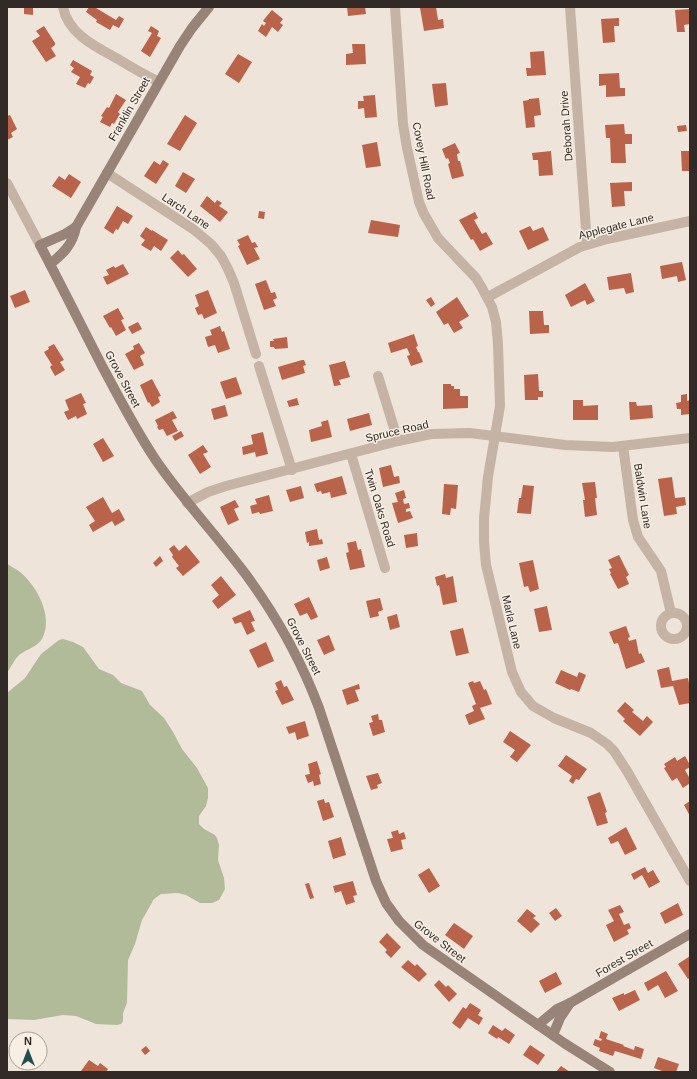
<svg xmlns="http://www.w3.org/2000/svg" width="697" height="1079" font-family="Helvetica,sans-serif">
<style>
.green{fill:#b1bb9a}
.building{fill:#ba634b}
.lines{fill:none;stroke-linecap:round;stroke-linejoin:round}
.street{stroke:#c5b3a6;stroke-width:10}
.secondary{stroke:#988378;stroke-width:10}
.labels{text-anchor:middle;stroke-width:3;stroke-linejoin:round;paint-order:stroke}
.street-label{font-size:11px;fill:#322a26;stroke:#f7eee4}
</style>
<rect width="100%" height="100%" fill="#eee4d9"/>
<!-- green -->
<g class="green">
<path d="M7 564C11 566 16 569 20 572 37 586 54 617 42 639 37 647 27 649 19 655 14 660 11 667 7 673Z"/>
<polygon points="63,639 73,642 83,647 99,669 113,675 121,683 142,691 150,705 164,718 173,732 182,749 197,768 208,788 208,798 206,806 199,816 199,824 204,829 215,835 217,838 219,845 218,860 224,878 225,889 219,900 212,903 200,903 186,895 178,893 161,894 154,899 142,920 135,944 128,960 127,1003 123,1013 123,1021 121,1024 117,1025 96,1024 76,1016 63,1015 34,1020 7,1019 7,693 25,678 41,654 59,640"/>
</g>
<!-- building -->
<g class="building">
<polygon points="24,7 33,7 33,15 24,14"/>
<polygon points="89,7 96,8 116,20 119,16 124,19 119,28 113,25 110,30 96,22 97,20 86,12"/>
<polygon points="347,7 365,7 366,14 348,16"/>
<polygon points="429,7 436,7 438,20 443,19 444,28 424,31 420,8"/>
<polygon points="690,9 690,24 684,25 685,32 677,32 675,10"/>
<polygon points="272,10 283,19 280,23 283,25 278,32 272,27 266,37 258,31 262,24 264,26 266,23 263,21 266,17"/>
<polygon points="619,18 619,26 614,26 615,42 603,43 601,19"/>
<polygon points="44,26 55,43 55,45 51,48 56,56 46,62 32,41 40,36 36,31"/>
<polygon points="151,26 159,31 157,36 161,38 150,57 141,51 152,33 148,31"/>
<polygon points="352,44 365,44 366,64 346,65 346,54 353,53"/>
<polygon points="544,51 546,75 527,76 526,68 531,68 530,52"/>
<polygon points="238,54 252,62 239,83 225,74"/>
<polygon points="73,60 92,71 90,75 94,77 90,84 88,83 85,88 76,84 80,77 71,72 74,68 70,65"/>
<polygon points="619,73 620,88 625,88 625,96 606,97 606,85 599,86 599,74"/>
<polygon points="446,83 448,105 435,107 432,84"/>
<polygon points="116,94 126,100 118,112 120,114 114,124 112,123 110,127 100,122 103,117 101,116 107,107 109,108"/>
<polygon points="375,95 377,117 365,118 364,108 358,109 358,101 364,101 363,96"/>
<polygon points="539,98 541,115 534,116 535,127 526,128 523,101 529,100 529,99"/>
<polygon points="10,115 17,129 11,133 13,137 7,140 7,116"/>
<polygon points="185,115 197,123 180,151 167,144"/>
<polygon points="624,124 625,134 632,134 632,144 625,144 626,163 611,163 610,138 606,138 605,125"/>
<polygon points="686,125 687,131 678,132 677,126"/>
<polygon points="377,142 381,166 366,168 362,145"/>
<polygon points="455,143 460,153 457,154 458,161 460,161 464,176 452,179 448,164 450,163 448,158 446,159 442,149"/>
<polygon points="551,151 553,175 539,176 538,160 533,160 532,153"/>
<polygon points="681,151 690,151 690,171 682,171"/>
<polygon points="163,160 169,164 156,184 144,176 154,161 160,165"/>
<polygon points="183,172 195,179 186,193 175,186"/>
<polygon points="69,174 81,182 71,198 52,186 59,176 65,180"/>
<polygon points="632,182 632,191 624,191 625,206 612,207 610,183"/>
<polygon points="207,196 215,203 217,200 222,203 219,206 228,212 220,222 200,206"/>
<polygon points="117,206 133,216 128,224 123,221 118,230 116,229 113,234 104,228"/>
<polygon points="259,211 265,212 264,219 258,218"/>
<polygon points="475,212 478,218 474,220 482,234 486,232 493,244 480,251 473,239 471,240 459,220"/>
<polygon points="371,220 400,225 398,237 368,233"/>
<polygon points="530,226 533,231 543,227 549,240 528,250 519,231"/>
<polygon points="146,227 152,231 152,230 168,240 161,251 154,246 151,251 141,245 145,240 140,236"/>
<polygon points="248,235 252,243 255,242 258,247 254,248 260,259 247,265 238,246 240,245 237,240"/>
<polygon points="178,250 182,255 184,254 197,269 188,277 170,258"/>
<polygon points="682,262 686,280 678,282 677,276 662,279 660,266"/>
<polygon points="123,264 129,274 107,285 103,277 109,275 106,270 114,266 115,268"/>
<polygon points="631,273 634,292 626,294 624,288 609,290 607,277"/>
<polygon points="266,280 271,293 275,292 277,298 273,300 276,306 264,310 255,284"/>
<polygon points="585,283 595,301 587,305 585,300 571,307 565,295"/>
<polygon points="25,290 30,302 15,308 10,296"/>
<polygon points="208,290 217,313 204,319 202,314 198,315 195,308 199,306 195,295"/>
<polygon points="431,297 435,304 431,307 426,300"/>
<polygon points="457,297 469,316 459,322 463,328 454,333 448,323 444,325 436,312"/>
<polygon points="118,308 124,319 121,320 126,330 116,336 111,327 110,328 103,316"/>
<polygon points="529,311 543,311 544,325 549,325 549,333 530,334"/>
<polygon points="138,322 142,329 132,334 128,327"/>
<polygon points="220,326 222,332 224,331 230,349 218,353 215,345 208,347 205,337 212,335 210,330"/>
<polygon points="414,334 418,346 416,347 418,352 419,352 423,362 411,366 407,356 410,355 407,348 391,353 388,343"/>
<polygon points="287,337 288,348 275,349 274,347 270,347 270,341 274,341 273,339"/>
<polygon points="139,343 145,353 140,356 144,365 134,370 125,354 134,349 133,346"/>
<polygon points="54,344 64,360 60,362 65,370 55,376 50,367 52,365 44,352 49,349 48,347"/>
<polygon points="302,360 304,360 306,365 303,366 305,373 282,380 278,367"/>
<polygon points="345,361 350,377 339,380 341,385 334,386 329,365"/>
<polygon points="538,374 539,391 543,391 543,397 538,397 538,400 525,400 524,375"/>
<polygon points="236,377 242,394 226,399 220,382"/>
<polygon points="152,379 161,396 158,397 160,402 152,407 149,402 148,403 140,385"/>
<polygon points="443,384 451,384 451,386 454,386 454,389 460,389 460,396 468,396 468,408 443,409"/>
<polygon points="81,393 86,403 83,404 87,414 77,419 76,416 68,420 64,412 69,410 65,400"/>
<polygon points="687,394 687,401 690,400 690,414 681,415 681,409 677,409 676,403 681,402 681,395"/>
<polygon points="297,398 299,405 289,407 287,401"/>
<polygon points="573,400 583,400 583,406 598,405 598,420 573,420"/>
<polygon points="629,402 636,402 637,406 652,405 653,418 630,420"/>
<polygon points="225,405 228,416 214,420 211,409"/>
<polygon points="173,411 177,418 172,420 178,431 167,436 163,429 159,430 157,427 158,426 155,420"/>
<polygon points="369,413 372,425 350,431 347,419"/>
<polygon points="328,420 332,437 311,442 309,430 322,426 321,422"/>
<polygon points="181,431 184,436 175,441 172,436"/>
<polygon points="263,432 268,454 256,457 255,452 243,455 242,447 253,444 251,435"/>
<polygon points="103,438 114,456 103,462 93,444"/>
<polygon points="203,445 208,452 203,454 211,467 200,474 188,455"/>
<polygon points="391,465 394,477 399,476 400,483 383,487 379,468"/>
<polygon points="342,476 347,494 331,498 330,492 322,494 321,491 317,492 314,484"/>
<polygon points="672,477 675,498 685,497 686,505 676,507 677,514 664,516 658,479"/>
<polygon points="595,482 597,498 595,498 597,515 585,517 583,500 585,500 582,483"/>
<polygon points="444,484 458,485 456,509 451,508 450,515 442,514"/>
<polygon points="523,485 534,486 531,514 517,513 519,498 521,498"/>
<polygon points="301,486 304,498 290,502 286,490"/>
<polygon points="404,490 406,498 403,499 404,504 409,503 410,508 406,509 406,512 410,511 413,518 398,523 392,503 398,502 395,493"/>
<polygon points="269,495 273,511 260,514 259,512 252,514 250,506 257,504 255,499"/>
<polygon points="103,497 112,513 119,509 125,520 115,526 112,521 93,532 89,525 95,521 86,507"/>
<polygon points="235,500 239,507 234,509 239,520 228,525 220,507"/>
<polygon points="317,529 319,540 322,539 323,544 309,546 309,542 307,543 305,532"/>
<polygon points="417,533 418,546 406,548 404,535"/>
<polygon points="356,541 358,550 361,549 365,567 350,570 346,553 349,552 347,543"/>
<polygon points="174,545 179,551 186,545 200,562 183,576 176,568 179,566 172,557 173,555 169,549"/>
<polygon points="619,555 629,575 626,577 629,584 618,589 610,574 611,573 609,569 612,568 608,560"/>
<polygon points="160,556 163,561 156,567 153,563"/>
<polygon points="327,557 330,568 320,571 317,560"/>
<polygon points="533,560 539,589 530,592 528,586 524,587 519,563"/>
<polygon points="445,574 446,578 453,576 457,602 443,605 439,585 437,586 435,577"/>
<polygon points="221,576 236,595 218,609 212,601 219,595 211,585"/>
<polygon points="309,597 318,617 311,620 307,613 300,616 294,604"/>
<polygon points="380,598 383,610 378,612 379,616 370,618 366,601"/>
<polygon points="547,606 552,630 539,632 534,609"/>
<polygon points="250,610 255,621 251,622 255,631 247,635 241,622 235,624 232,618"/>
<polygon points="397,614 400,627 390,630 387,617"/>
<polygon points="626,626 630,637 628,638 629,641 636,639 639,654 641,653 645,662 626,669 618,643 614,644 609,632"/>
<polygon points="463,628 469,653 456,656 450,631"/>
<polygon points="329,635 335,650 324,655 317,640"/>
<polygon points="266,642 274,661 258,668 249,650"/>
<polygon points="669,667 672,681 688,678 690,688 690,703 679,705 673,686 661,688 657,670"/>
<polygon points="561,670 577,677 579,672 586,675 579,692 571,689 570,690 555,683"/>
<polygon points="281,680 284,687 287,686 294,700 282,705 275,691 278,690 275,683"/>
<polygon points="473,681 474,683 480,681 484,690 486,689 492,704 480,708 485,719 469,725 465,715 474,711 472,706 476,704 468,683"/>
<polygon points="359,684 360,689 355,690 359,701 347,705 342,690"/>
<polygon points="625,702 634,710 632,712 643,721 647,716 653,722 640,736 623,721 625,719 617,711"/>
<polygon points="378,714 379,720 382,720 385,732 373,736 369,723 373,722 371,716"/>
<polygon points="305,721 309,736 297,740 295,732 289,734 286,727"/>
<polygon points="510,731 531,745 517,762 510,757 515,750 503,742"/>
<polygon points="566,755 587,769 579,780 576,779 573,784 569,781 572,776 558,766"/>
<polygon points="685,756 690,765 690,767 685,770 690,779 690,783 683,788 677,778 672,781 664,768 666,767 664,764 675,757 677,761"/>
<polygon points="317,761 321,774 319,775 321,784 314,786 313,781 308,783 305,775 310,774 308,764"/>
<polygon points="378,773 382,783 377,785 378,788 371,790 366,776"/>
<polygon points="600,792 607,812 605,813 608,823 597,826 587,797"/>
<polygon points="324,799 325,803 329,802 334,817 323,821 317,801"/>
<polygon points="690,801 690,816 684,805"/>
<polygon points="626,827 637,849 625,855 618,841 611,844 608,838"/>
<polygon points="398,830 399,834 404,832 406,839 401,840 403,849 391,852 387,839 393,838 391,832"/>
<polygon points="341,837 346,855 333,859 328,841"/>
<polygon points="645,867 648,873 653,870 660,882 649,888 642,875 634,880 631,874"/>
<polygon points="429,868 440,886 429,893 418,875"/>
<polygon points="353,881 357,895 353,896 355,902 346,905 341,891 335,893 333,886"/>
<polygon points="309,883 314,898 310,899 305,884"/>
<polygon points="678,903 683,915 665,924 660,913"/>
<polygon points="620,905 624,912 619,914 624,925 629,923 631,928 627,930 629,934 614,942 606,925 614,921 608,910"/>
<polygon points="556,908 562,916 555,921 549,913"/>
<polygon points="527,909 536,916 533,918 540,924 531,933 517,921"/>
<polygon points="454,923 473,936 464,949 445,935"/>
<polygon points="387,933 401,947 391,958 385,952 387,950 379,942"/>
<polygon points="690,956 690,978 688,979 678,964"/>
<polygon points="408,960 415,966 417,964 427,974 419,982 401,967"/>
<polygon points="666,971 678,991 665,998 658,985 648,991 644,983"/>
<polygon points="556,972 562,984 545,993 539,981"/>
<polygon points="439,980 446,987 448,985 457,994 449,1002 434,985"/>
<polygon points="635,990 640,1000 619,1011 612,998 624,993 624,995"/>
<polygon points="470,1003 481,1010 478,1015 483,1018 479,1025 468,1018 460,1029 452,1023 463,1007 466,1009"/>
<polygon points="493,1025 502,1031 505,1028 515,1035 509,1044 498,1037 497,1039 488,1033"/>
<polygon points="601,1031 608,1034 606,1039 624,1045 623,1046 634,1050 635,1046 644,1049 641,1059 615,1051 613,1056 599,1051 600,1048 593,1045 595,1039 601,1041 602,1039 599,1038"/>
<polygon points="530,1045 545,1055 538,1065 523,1055"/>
<polygon points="146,1046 150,1051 145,1055 141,1050"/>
<polygon points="658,1057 679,1064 676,1072 665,1072 654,1068"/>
<polygon points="89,1060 98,1066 100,1063 108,1069 106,1072 83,1072 81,1071"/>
<polygon points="561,1066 570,1072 556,1072"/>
</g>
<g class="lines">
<!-- street -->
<g class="street">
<path d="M63 7C68 34 96 47 118 59 131 67 145 75 159 82"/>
<polyline points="395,7 403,124 407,148 419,202 424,214 438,238 476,278 482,288 492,307 496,322 498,344 500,406 488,477 484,518 484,542 486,565 512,672 521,692 533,706 554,718 591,733 607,744 614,751 627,771 690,881"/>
<polyline points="570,7 587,244"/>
<polyline points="107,173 193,229 211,244 221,256 228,269 234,283 256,354"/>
<polyline points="7,183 40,245"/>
<polyline points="488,297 580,247 607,239 690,221"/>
<polyline points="259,366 292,470"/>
<polyline points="378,376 398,441"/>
<polyline points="623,446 633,520 638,537 661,571 671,613"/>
<polyline points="351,454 385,568"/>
<polyline points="187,503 208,492 226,486 398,441 431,434 470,433 565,445 613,447 690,438"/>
<circle cx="674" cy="626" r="13"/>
</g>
<!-- secondary -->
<g class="secondary">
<path d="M76 227 65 234 40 245C61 285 81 325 101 364 118 396 135 429 155 459 183 500 217 536 247 576 277 617 301 660 319 708L376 881 386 903 399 921 423 945 564 1043 610 1072"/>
<path d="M50 264C63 254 73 244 76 227L180 46 192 28 209 7"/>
<polyline points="538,1025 557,1009 570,1003 690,934"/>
<polyline points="553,1035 560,1018 570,1003"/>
</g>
</g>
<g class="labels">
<!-- street labels -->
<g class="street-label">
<text transform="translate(129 109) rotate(-60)" y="4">Franklin Street</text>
<text transform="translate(566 126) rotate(-94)" y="4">Deborah Drive</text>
<text transform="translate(424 161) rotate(79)" y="4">Covey Hill Road</text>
<text transform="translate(186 211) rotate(34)" y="4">Larch Lane</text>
<text transform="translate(616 226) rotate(-14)" y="4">Applegate Lane</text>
<text transform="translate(123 379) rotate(62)" y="4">Grove Street</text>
<text transform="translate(397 431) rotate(-13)" y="4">Spruce Road</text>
<text transform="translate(643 496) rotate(81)" y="4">Baldwin Lane</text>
<text transform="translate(380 508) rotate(73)" y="4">Twin Oaks Road</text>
<text transform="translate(512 622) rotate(77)" y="4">Marla Lane</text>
<text transform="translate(304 646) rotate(63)" y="4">Grove Street</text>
<text transform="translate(440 941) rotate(38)" y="4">Grove Street</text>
<text transform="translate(624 958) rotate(-30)" y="4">Forest Street</text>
</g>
</g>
<!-- border -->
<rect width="697" height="1079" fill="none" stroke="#322a26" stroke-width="16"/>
<!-- north arrow -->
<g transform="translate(28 1051)"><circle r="19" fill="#f7eee4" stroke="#a8a098"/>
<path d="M0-3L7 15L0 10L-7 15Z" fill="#204d4f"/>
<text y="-6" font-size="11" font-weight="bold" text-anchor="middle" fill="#322a26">N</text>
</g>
</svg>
